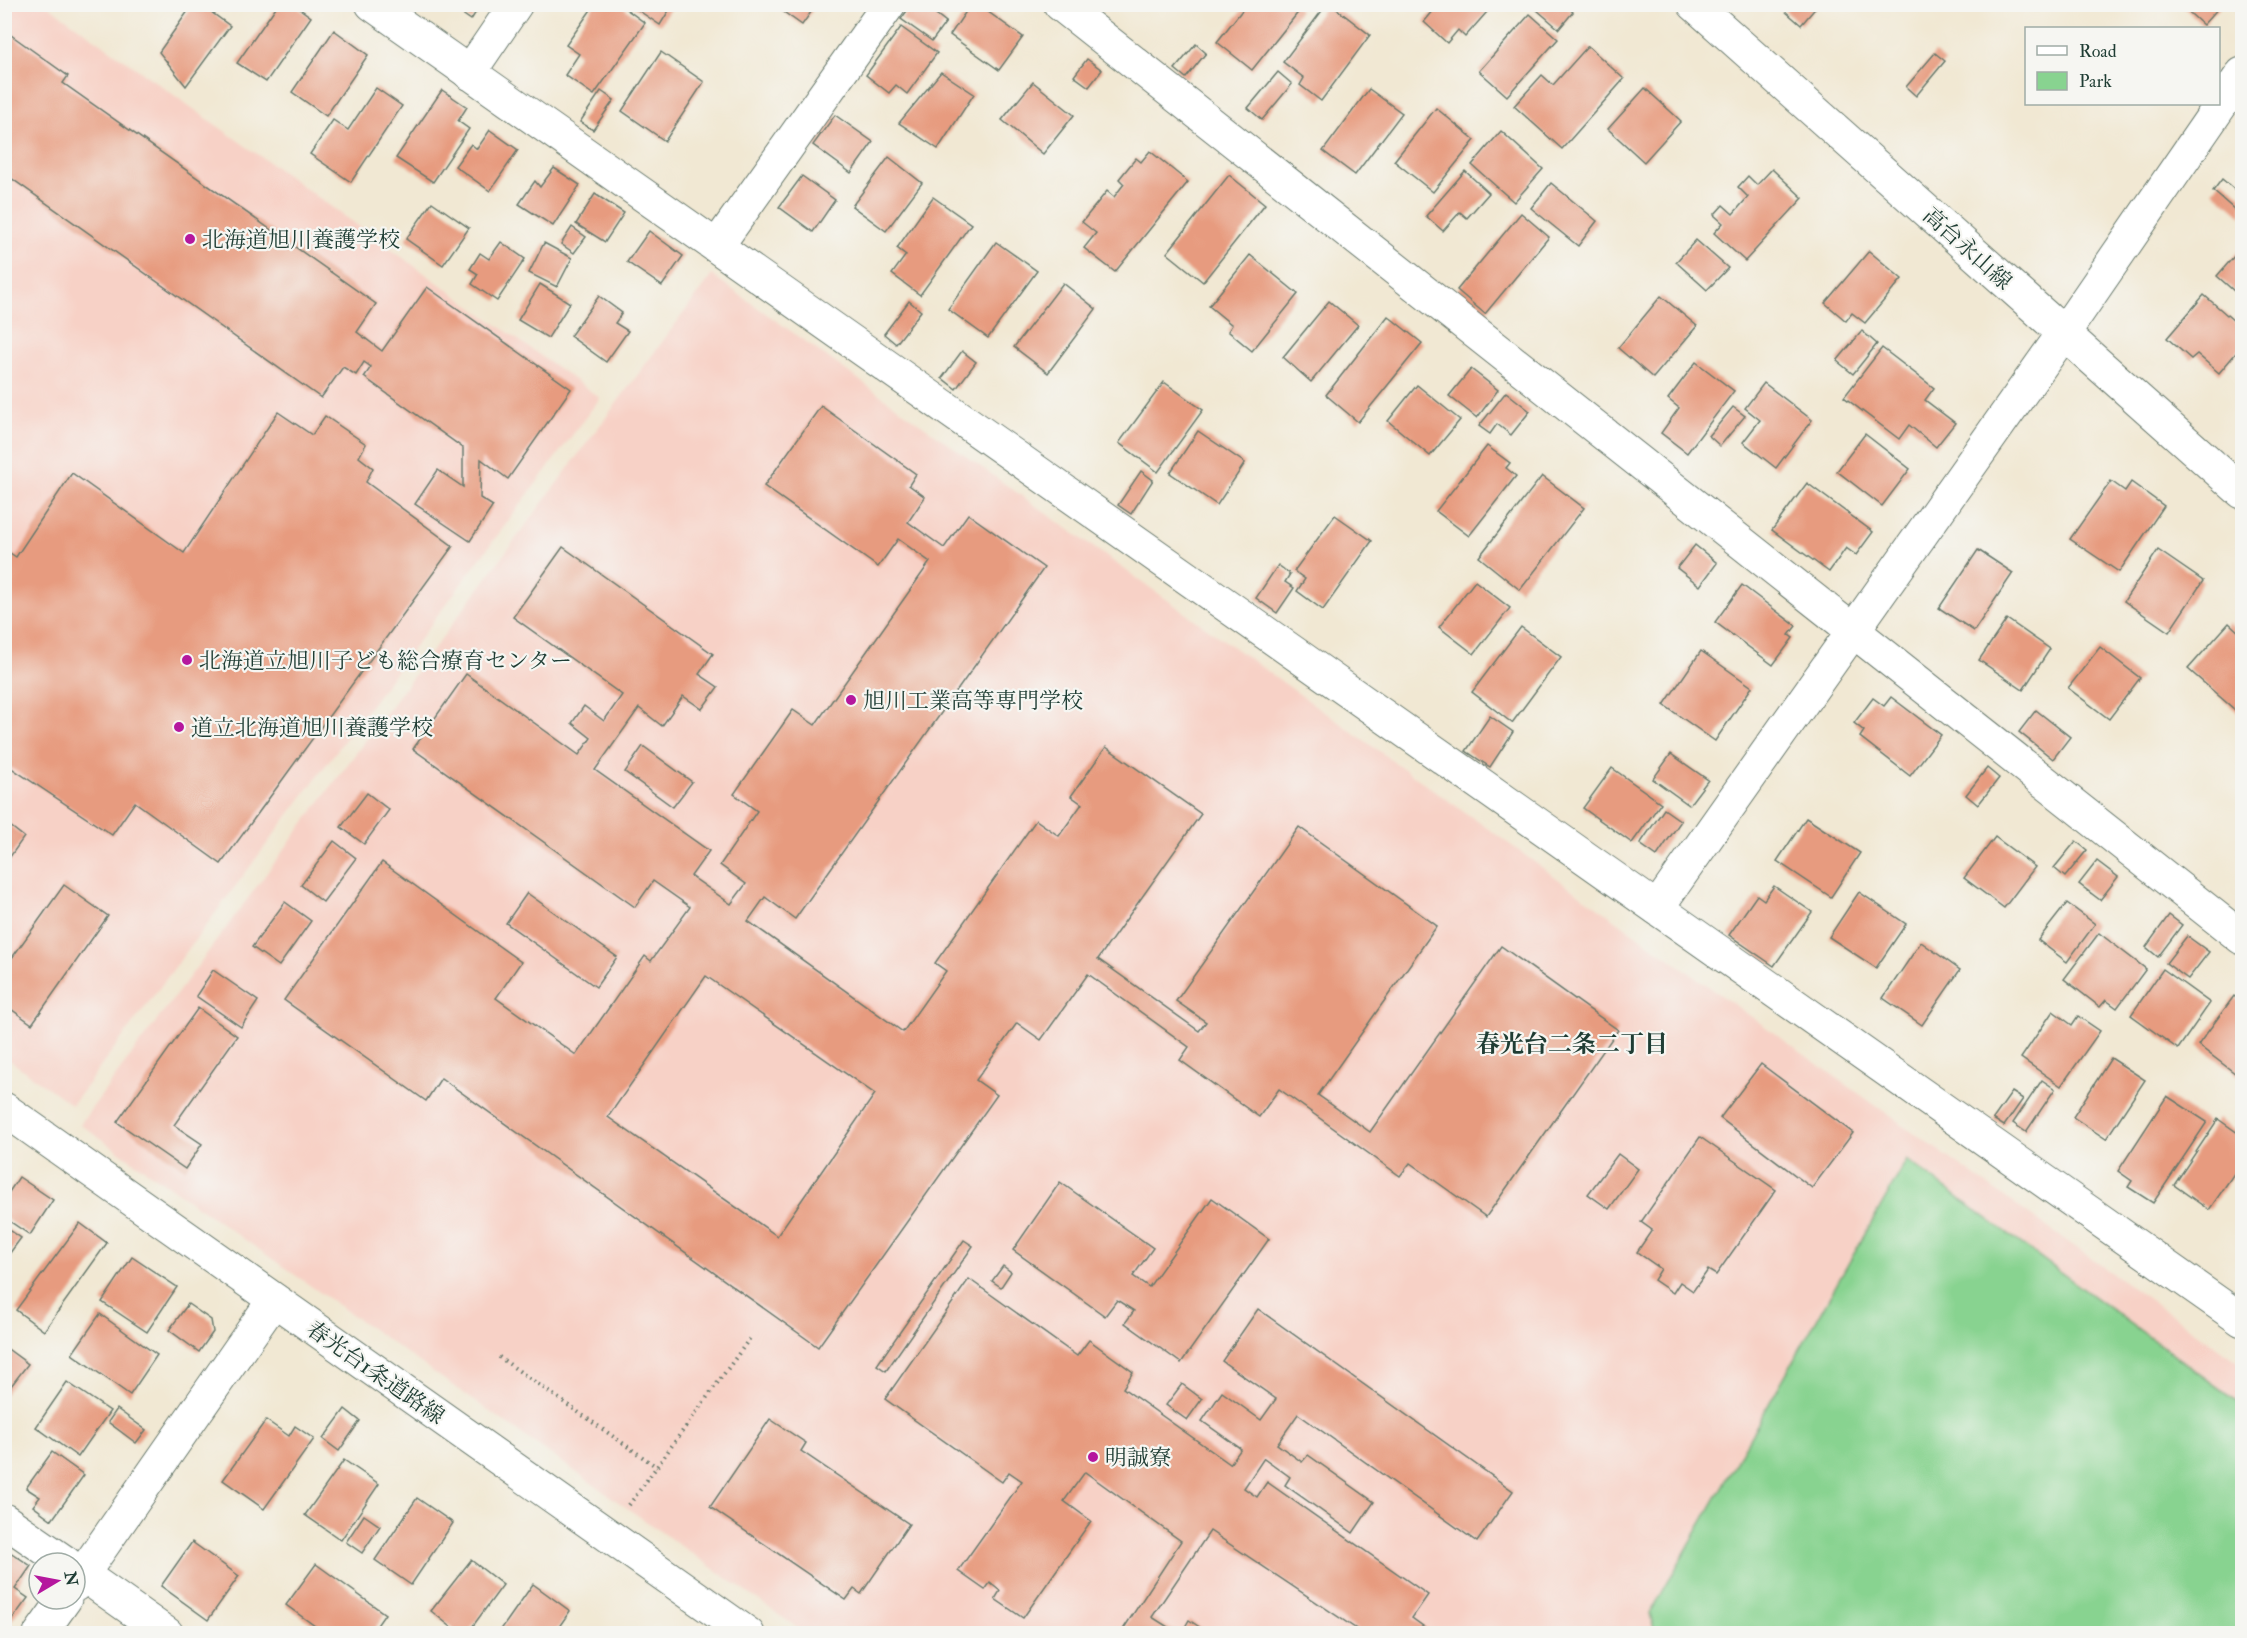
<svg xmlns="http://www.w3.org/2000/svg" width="2247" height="1638" font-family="'IM FELL Double Pica','Noto Serif JP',serif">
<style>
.built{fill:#f7d1c6}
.green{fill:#88d390;stroke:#548862;stroke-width:1.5}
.building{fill:#e79b7f;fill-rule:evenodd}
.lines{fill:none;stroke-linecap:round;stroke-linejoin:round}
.minor-casing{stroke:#68796c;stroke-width:35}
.tertiary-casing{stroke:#68796c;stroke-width:35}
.path{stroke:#68796c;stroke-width:4;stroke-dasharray:1.5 4.5;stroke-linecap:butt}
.minor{stroke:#fff;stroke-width:33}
.tertiary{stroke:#fff;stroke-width:33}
.poi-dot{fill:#b5179e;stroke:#f6f6f2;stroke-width:2}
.labels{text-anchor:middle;stroke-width:4.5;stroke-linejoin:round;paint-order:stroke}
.poi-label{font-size:22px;fill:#1f3d34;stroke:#f6f6f2;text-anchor:start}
.street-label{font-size:22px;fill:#1f3d34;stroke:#f6f6f2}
.neighbourhood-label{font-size:24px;font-weight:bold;fill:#1f3d34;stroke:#f6f6f2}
</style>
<rect width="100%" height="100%" fill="#f6f6f2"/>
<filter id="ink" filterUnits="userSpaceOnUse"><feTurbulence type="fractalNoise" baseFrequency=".0167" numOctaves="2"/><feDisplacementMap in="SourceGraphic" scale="12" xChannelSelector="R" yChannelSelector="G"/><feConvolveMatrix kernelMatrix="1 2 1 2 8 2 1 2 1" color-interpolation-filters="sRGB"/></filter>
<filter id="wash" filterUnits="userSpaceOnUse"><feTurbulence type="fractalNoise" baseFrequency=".008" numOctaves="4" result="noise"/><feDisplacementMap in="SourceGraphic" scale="24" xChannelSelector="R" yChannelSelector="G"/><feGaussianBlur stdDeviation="1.35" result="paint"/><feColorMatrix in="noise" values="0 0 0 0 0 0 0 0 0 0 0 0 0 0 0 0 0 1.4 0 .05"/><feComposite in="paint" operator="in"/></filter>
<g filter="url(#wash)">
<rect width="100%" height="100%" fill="#f1e8d3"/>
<!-- built -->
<g class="built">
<polygon points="46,4 600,398 72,1105 5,1057 4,5"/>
<polygon points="712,275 1931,1145 2242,1365 2242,1633 805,1633 80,1124"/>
</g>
<!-- green -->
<polygon class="green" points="1907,1160 2242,1405 2242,1633 1655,1633 1650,1614"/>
<g id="blocks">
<!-- building -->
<g class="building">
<polygon points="193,4 200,4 230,26 186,86 159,52"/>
<polygon points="278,4 293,4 311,17 266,82 237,63"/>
<polygon points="448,4 481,4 471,20"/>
<polygon points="595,4 619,4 645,23 594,95 565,75 579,54 566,45"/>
<polygon points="629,4 673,4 660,25"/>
<polygon points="912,4 923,4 946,22 932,41 901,19"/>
<polygon points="971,4 977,4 1023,37 999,70 950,35"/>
<polygon points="1247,4 1293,4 1300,10 1252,70 1217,42"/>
<polygon points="1327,4 1330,4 1370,35 1321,101 1300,85 1304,78 1283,62"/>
<polygon points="1439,4 1494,4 1465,37 1458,30 1447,43 1424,22"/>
<polygon points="1542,4 1564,4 1573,12 1559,29 1537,10"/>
<polygon points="1792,4 1819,4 1801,25 1785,11"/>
<polygon points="2180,4 2222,4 2203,25"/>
<polygon points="774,5 816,5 802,25"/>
<polygon points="1530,14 1558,39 1507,96 1479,71"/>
<polygon points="901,27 937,53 907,94 896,85 889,93 866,75"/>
<polygon points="4,30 68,76 63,83 376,304 357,332 382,351 427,287 571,389 508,479 481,459 480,498 493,506 470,541 415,504 438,470 463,487 463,448 364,377 371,367 364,362 356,375 343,367 321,398 4,173"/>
<polygon points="334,30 368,55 326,116 292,92"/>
<polygon points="1196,44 1206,53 1186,78 1175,69"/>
<polygon points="1588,46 1624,79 1562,149 1514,106 1542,75 1553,85"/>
<polygon points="661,52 704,82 665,141 622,111"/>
<polygon points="1935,53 1945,61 1916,96 1906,87"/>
<polygon points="1087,59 1102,70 1089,87 1074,76"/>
<polygon points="941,72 974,94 938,149 899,123"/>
<polygon points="1278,72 1292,84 1262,120 1248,108"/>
<polygon points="1033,82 1074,115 1043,154 1002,120"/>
<polygon points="376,88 402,106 351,182 310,154 333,120 348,130"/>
<polygon points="1645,88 1681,121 1644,162 1608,129"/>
<polygon points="1369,89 1402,113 1355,175 1323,151"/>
<polygon points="442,90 467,107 458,121 469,129 433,182 396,158"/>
<polygon points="601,91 614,100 593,130 580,122"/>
<polygon points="1436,108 1475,140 1433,192 1394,161"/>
<polygon points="835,115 873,142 851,173 813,145"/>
<polygon points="490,130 518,150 490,191 455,166 471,144 477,149"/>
<polygon points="1501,131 1543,169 1514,202 1472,165"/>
<polygon points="1150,151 1188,182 1115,272 1084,248 1096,233 1082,222 1107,191 1114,197 1124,184 1119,179 1136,158 1141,162"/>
<polygon points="889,157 922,183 886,231 852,206"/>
<polygon points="554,168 580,185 553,226 519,204 535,181 540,187"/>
<polygon points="1772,169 1803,198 1745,261 1714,233 1723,223 1714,215 1723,205 1733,214 1748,197 1738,187 1748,176 1757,185"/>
<polygon points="1465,171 1489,193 1467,218 1460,212 1443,231 1426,216"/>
<polygon points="1229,175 1265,204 1203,282 1167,253"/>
<polygon points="802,176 835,200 813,232 779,207"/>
<polygon points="2222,179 2242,196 2242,216 2213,191"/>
<polygon points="1551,183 1597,221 1578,246 1531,208"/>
<polygon points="595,194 624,213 605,242 576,224"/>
<polygon points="933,197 971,224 920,295 892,274 906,255 897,248"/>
<polygon points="432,202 469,228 443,265 406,239"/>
<polygon points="1521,213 1549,237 1485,314 1457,290"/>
<polygon points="572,227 586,237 574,253 561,244"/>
<polygon points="649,231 683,256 662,286 627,262"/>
<polygon points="1696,240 1728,268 1707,290 1676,262"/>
<polygon points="501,242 525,259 497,301 472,284 478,274 470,269 480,253 489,259"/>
<polygon points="996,242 1037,271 988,338 948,309"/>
<polygon points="544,243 572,258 557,287 529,273"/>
<polygon points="2242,247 2242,298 2217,276"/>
<polygon points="1869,251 1902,279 1865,323 1852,313 1846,321 1825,303"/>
<polygon points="1250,255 1298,294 1252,351 1228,331 1232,325 1209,306"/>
<polygon points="1063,283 1096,309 1048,373 1014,347"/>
<polygon points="540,284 570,303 548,338 518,320"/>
<polygon points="2204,295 2242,328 2242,346 2219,373 2197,354 2191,359 2167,338"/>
<polygon points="599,296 622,313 615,323 628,331 606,362 570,336"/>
<polygon points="1661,296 1697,326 1653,378 1618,348"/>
<polygon points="909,301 921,311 896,344 884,334"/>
<polygon points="1329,301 1358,325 1311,382 1283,357"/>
<polygon points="1388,316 1422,343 1358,422 1326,395"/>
<polygon points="1862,331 1877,344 1853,374 1837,361"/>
<polygon points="1882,348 1934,388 1925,400 1955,423 1936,447 1909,425 1899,439 1844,397"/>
<polygon points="962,351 976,362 956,389 942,378"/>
<polygon points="1696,362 1734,391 1687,453 1661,433 1679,408 1668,399"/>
<polygon points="1471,369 1498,390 1477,418 1449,396"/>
<polygon points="1164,382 1203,410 1158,472 1119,443"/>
<polygon points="1764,383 1812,420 1776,468 1743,442 1760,420 1745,408"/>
<polygon points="1417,385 1460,420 1430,456 1388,421"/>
<polygon points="1506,392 1530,411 1511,435 1497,424 1490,434 1479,426"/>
<path d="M821 406 916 474 909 485 925 497 908 522 944 548 968 514 1044 568 795 919 765 897 748 921 903 1032 946 971 935 963 1036 820 1059 836 1082 804 1071 796 1106 747 1201 814 1098 959 1199 1031 1206 1022 1176 1001 1299 827 1437 926 1318 1095 1370 1132 1501 946 1618 1030 1486 1217 1410 1163 1400 1176 1279 1089 1259 1117 1180 1060 1189 1047 1088 974 1041 1040 1017 1023 976 1080 997 1095 818 1347 441 1078 426 1101 284 1000 382 862 521 962 496 998 576 1055 645 956 651 961 690 907 653 881 635 907 413 749 466 674 579 755 591 738 572 723 584 706 604 721 622 695 513 617 563 547 713 654 699 674 718 687 702 709 683 696 662 726 639 708 595 770 709 851 691 876 731 904 746 884 720 865 757 811 734 794 793 710 815 725 930 562 898 539 878 567 764 486ZM706 976 875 1094 777 1236 608 1117Z"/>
<polygon points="1733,407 1745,416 1720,446 1709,436"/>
<polygon points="278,412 312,435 325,416 366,444 359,457 373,468 366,482 453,546 221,864 135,802 112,835 4,763 4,549 16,557 72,473 184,553"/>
<polygon points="1198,431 1245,463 1217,505 1170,473"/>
<polygon points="1865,434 1910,469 1882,506 1837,471"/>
<polygon points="1487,446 1510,463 1506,468 1516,476 1469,536 1436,511"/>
<polygon points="1141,471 1153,480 1131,514 1118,505"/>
<polygon points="1542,476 1584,508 1520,590 1479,557"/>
<polygon points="2111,481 2125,491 2131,482 2164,506 2119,572 2070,539"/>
<polygon points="1807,483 1873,532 1856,555 1846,548 1829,572 1772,530"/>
<polygon points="1335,515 1372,541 1323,610 1297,591 1305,579 1294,571"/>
<polygon points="1695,545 1717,563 1700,586 1677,568"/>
<polygon points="1978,550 2013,573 1974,631 1939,608"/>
<polygon points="2158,550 2203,581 2169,632 2124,601"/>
<polygon points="1278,565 1290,574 1285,582 1294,588 1277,613 1256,598"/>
<polygon points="1475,581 1510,608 1474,654 1439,627"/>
<polygon points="1742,585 1796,626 1789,635 1793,638 1773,665 1715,622"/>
<polygon points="2007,619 2050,649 2023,690 1979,660"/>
<polygon points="2229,623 2242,635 2242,716 2188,669"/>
<polygon points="1521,627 1561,657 1512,723 1472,692"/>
<polygon points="2100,647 2140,678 2109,719 2068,688"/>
<polygon points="1701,651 1752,687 1715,741 1664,705"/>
<polygon points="1891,697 1941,735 1910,776 1860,737 1864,731 1854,723 1873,698 1884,706"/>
<polygon points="2036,710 2070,737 2053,759 2019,732"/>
<polygon points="1490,716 1513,732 1490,767 1466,751"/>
<polygon points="643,746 692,782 673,807 625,772"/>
<polygon points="1671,754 1708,780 1689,805 1653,779"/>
<polygon points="1612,768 1661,803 1632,843 1583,808"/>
<polygon points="1987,768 1999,778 1978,805 1966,795"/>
<polygon points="367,793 389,810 364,844 341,827"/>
<polygon points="1664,809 1681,821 1657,856 1640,844"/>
<polygon points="1806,818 1860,853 1831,897 1777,861"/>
<polygon points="5,822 24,837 5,864"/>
<polygon points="1995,837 2035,867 2004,908 1964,878"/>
<polygon points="334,841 356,858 323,902 301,885"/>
<polygon points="2076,841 2087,850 2065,877 2054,868"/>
<polygon points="2097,861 2118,877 2100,900 2079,884"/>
<polygon points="64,885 108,916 32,1024 4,1004 4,969"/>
<polygon points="1774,886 1812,912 1774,966 1729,935 1757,895 1764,900"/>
<polygon points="1859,892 1906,924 1876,968 1829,937"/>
<polygon points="527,893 617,957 596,987 506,923"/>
<polygon points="285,902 311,921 279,966 252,947"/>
<polygon points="2067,903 2095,924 2067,962 2038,940"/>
<polygon points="2169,915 2182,925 2158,957 2146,947"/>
<polygon points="2099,933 2146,969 2117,1008 2106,1000 2100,1007 2064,979"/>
<polygon points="2187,936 2209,952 2188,979 2166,963"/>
<polygon points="1921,942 1960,970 1922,1025 1883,998"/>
<polygon points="2163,969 2210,1003 2178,1049 2131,1015"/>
<polygon points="213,970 258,1001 241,1027 196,996"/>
<polygon points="2234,996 2242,1003 2242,1074 2240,1077 2198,1045"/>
<polygon points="198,1008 237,1036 174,1125 202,1144 185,1169 117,1122"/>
<polygon points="2053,1011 2072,1025 2078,1016 2100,1031 2061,1086 2021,1058"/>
<polygon points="2111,1058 2145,1080 2106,1139 2073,1117"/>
<polygon points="1761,1064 1853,1133 1812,1188 1720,1118"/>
<polygon points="2042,1080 2055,1089 2026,1132 2013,1123"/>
<polygon points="2012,1092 2023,1099 2004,1126 1993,1119"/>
<polygon points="2167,1096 2207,1122 2153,1203 2128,1187 2132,1181 2118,1171"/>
<polygon points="2218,1119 2242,1136 2242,1162 2209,1210 2174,1185"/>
<polygon points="1700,1137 1776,1190 1716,1275 1708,1270 1693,1291 1680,1282 1673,1293 1654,1280 1661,1269 1637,1252 1652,1230 1641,1222"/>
<polygon points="1618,1154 1638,1169 1609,1209 1588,1194"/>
<polygon points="19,1177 53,1200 30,1235 5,1218 5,1198"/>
<polygon points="1060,1182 1153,1248 1133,1276 1149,1287 1212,1198 1269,1239 1181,1363 1125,1323 1134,1311 1117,1300 1105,1316 1013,1250"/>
<polygon points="80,1223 107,1243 44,1331 16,1310"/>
<polygon points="4,1226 21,1238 4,1261"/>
<polygon points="964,1240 973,1246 886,1371 877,1365"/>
<polygon points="132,1257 177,1287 147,1332 102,1302"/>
<polygon points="1003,1266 1011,1272 1001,1287 992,1281"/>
<polygon points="969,1279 1077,1356 1089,1340 1133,1372 1123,1388 1230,1464 1241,1449 1202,1421 1222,1392 1261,1420 1276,1399 1222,1361 1258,1309 1513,1491 1477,1542 1298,1414 1277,1444 1302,1462 1308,1455 1374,1502 1353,1533 1285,1485 1290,1477 1264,1458 1244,1488 1257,1497 1267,1482 1428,1595 1412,1618 1434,1634 1406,1634 1403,1631 1401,1634 1364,1634 1210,1531 1152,1617 1179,1634 1127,1634 1122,1631 1181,1541 1085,1472 1064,1501 1091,1521 1023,1618 995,1599 1000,1591 990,1583 985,1590 958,1571 1022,1481 1009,1472 1002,1482 885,1399"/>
<polygon points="188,1304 211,1320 213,1332 199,1352 169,1330"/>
<polygon points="100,1314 157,1355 130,1395 72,1354"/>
<polygon points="5,1347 28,1364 4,1395 4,1348"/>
<polygon points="67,1382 110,1411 78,1457 36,1427"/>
<polygon points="1182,1384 1202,1399 1187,1420 1166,1405"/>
<polygon points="117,1409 146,1430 136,1443 108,1422"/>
<polygon points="345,1409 360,1421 339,1451 323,1439"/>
<polygon points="770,1419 806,1443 801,1451 909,1524 861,1594 854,1589 846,1600 710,1507"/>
<polygon points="266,1420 289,1436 295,1426 314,1439 264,1509 223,1480"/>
<polygon points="52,1452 84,1475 52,1520 33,1506 40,1497 26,1488"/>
<polygon points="344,1460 379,1484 341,1540 305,1515"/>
<polygon points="417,1498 453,1523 411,1585 375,1560"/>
<polygon points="364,1515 380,1526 362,1553 346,1542"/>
<polygon points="192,1542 239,1576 208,1620 161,1586"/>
<polygon points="4,1548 31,1566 15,1589 28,1598 11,1621 4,1616"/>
<polygon points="471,1560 503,1585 467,1634 460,1634 431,1611"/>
<polygon points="316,1564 385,1614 371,1634 326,1634 286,1605"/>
<polygon points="533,1584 570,1611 554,1634 504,1634 500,1631"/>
<polygon points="1189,1620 1210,1634 1181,1634"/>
</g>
</g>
</g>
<g filter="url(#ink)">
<use href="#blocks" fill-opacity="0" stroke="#68796c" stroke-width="1.5"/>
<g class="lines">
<!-- minor casing -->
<g class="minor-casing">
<g id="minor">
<polyline points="372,4 2242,1320"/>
<polyline points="1060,4 2242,938"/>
<polyline points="469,73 516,4"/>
<polyline points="717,246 889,4"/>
<polyline points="1657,908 2063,334 2242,74"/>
<polyline points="4,1109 748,1634"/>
<polyline points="4,1520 66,1563"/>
<polyline points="75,1569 167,1634"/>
<polyline points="75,1585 274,1300"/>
<polyline points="40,1634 65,1599"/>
</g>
</g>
<!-- tertiary casing -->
<g class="tertiary-casing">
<polyline id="tertiary" points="1694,4 2242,492"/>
</g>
<!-- path -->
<g class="path">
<polyline points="499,1357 657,1467"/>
<polyline points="629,1505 750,1338"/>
</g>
<!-- minor -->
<use href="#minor" class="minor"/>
<!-- tertiary -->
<use href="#tertiary" class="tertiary"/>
</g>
</g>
<!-- markers -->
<g class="poi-dot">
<circle cx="190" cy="239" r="6"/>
<circle cx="187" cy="660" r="6"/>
<circle cx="851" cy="700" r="6"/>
<circle cx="179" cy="727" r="6"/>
<circle cx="1093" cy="1457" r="6"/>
</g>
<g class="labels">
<!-- poi labels -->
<g class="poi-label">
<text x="202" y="247">北海道旭川養護学校</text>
<text x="199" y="668">北海道立旭川子ども総合療育センター</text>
<text x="863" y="708">旭川工業高等専門学校</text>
<text x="191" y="735">道立北海道旭川養護学校</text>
<text x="1105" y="1465">明誠寮</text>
</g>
<!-- street labels -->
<g class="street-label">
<text transform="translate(1968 248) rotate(42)" y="8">高台永山線</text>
<text transform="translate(376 1372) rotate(35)" y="8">春光台1条道路線</text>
</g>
<!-- neighbourhood labels -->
<g class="neighbourhood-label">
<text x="1572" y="1052">春光台二条二丁目</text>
</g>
</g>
<!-- margin -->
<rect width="2247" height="1638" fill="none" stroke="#f6f6f2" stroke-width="24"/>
<!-- legend -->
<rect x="2025" y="27" width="195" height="78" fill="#f6f6f2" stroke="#a0aca6" stroke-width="1.5"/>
<rect x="2037" y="46" width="30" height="9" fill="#ffffff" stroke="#a0aca6" stroke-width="1.5"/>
<text x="2079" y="57" font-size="18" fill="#1f3d34">Road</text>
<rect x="2037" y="72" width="30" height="18" fill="#88d390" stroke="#a0aca6" stroke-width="1.5"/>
<text x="2079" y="87" font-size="18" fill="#1f3d34">Park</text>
<!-- north arrow -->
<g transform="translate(57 1581) rotate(80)"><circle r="28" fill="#f6f6f2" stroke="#a0aca6" stroke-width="1.5"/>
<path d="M0-4.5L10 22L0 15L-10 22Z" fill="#b5179e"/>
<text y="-9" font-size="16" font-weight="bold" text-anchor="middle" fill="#1f3d34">N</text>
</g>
</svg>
